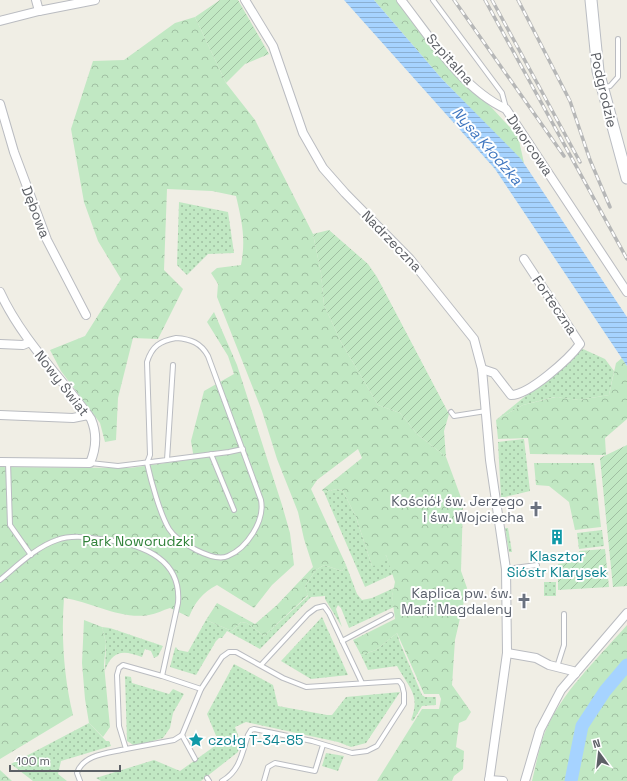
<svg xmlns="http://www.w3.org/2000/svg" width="627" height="781" font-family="'Space Grotesk',sans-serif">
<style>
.grass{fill:url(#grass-dots)}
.forest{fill:url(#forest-crowns)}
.garden{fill:url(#garden-furrows)}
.water{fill:url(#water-rules)}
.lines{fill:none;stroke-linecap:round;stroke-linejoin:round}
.river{stroke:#a6d3ff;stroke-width:13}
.lane-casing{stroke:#babcc1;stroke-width:6}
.street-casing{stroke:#babcc1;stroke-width:10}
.secondary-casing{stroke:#babdc3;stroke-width:13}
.lane{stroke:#fff;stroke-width:4}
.street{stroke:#fff;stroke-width:8}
.secondary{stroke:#fff;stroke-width:11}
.rail-casing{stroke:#b6b7b7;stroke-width:3.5}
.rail{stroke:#fff;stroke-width:2;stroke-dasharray:6;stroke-linecap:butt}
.labels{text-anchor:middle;stroke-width:4;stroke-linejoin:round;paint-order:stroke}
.street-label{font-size:14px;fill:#5d6066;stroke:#fff}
.worship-label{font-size:14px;fill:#5b616d;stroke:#fff;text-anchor:end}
.park-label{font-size:14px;fill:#308239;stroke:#fff}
.culture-label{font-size:14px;fill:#0d838f;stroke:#fff}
.water-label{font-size:15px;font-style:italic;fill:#4077c0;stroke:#fff}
</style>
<defs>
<pattern id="grass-dots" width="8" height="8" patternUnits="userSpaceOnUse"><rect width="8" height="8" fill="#c1e8c3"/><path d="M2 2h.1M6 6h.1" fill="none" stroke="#a0bfa2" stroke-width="1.8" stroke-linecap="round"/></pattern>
<pattern id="forest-crowns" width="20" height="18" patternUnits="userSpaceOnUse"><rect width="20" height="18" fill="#c1e8c3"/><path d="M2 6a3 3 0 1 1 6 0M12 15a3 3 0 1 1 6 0" fill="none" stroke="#a0bfa2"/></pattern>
<pattern id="garden-furrows" width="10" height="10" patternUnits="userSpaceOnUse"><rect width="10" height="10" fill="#c1e8c3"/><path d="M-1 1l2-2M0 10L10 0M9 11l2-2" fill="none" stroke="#a0bfa2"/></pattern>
<pattern id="water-rules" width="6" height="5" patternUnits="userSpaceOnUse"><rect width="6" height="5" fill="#a6d3ff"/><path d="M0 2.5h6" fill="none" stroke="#8aafd2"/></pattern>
</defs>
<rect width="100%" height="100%" fill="#f0eee5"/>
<!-- grass -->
<g class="grass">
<polygon points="179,202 228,212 234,253 208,254 187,275 177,265"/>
<polygon points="583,349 605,359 614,371 609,395 579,400 555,397 523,405 496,420"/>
<polygon points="524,439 530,491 501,498 498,442"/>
<polygon points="337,489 343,491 356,517 372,566 386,555 393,574 365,587 324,492"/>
<polygon points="505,528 508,528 512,552 509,552"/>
<polygon points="602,530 604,546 579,549 577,533"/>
<polygon points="324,565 342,571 346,565 357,594 362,600 372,598 394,588 392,596 394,607 349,628 341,608 338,605 336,609 342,627 325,599 325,596 311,597 260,649 227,631 222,638 219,638 216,641 196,675 170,667 175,648 176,647 178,650 188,652 206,620 232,631 241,622 247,623 264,636 308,596 305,586 316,570"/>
<rect x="544" y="582" width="12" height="14"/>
<polygon points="322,617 348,675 311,679 281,661"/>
<path d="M102 627 110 628 163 646 158 656 154 658 151 651 145 649 142 657C123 650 113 650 105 670L106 643Z"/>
<path d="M397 633 400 643 422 695 425 697H436V705L422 706 413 721 411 720C421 695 409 688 397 666L368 670 361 655 376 650Z"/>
<polygon points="234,664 273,685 278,706 327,715 332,715 346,697 400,692 366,743 351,747 338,742 246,722 235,727 240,741 238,752 201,781 101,781 96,778 154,760 180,771 219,743 207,714"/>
<polygon points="125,676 131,677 132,683 169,694 173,689 184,694 173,713 170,728 163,738 135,746 127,741"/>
<polygon points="89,723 106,741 109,741 111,746 61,761 58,774 67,781 33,781 11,764"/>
<polygon points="326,753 344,756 338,771 322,766"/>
</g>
<!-- forest -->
<g class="forest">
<polygon points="374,0 400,0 459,77 492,108 518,136 524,163 442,79"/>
<path d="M195 17 226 83 255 120 313 234 321 273 324 305 341 342 378 405 400 413 417 434 446 457 463 503 461 571 467 588 455 640 452 685 471 712 466 720 459 723 456 747 464 751 463 769 454 776 452 781H377L422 709H439L441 699 439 694H424L397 633 376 650 361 655 353 640 395 619 392 596 395 582 386 555 380 565 372 566 356 517 343 491 337 489 324 492 322 490 362 458 358 449 317 480 311 489 346 565 342 571 324 565 316 570 305 586 308 595 264 636 247 623 241 622 232 631 206 620 217 603 255 624 277 605 313 567 304 539 298 512 277 459 262 411 217 297 218 284 211 273 217 268 241 265C246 239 242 222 236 196L212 191 167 189 164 270 183 289 158 339 133 338 118 398 116 440 105 442 100 423 61 371 50 350 85 336 121 279 98 241 84 202 71 129 93 61 124 60 175 23Z"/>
<path d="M214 312 237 365 282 505 290 533 294 565 272 585 254 608 217 585C202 593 195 602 189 617L170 608C163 610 156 614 149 615 121 620 92 602 64 598 61 637 64 678 73 715L0 759V467L130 468 194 459 191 441 204 391 234 374 228 356 207 322Z"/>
<polygon points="622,358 627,366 627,419 605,438 606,455 530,454 528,438 498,439 496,420 523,405 556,397 579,400 609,395 616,363"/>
<polygon points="534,463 594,463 601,527 575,530 569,502 549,486 536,485"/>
<polygon points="84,620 102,627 106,643 104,665 110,727 103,737 89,723 85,699 82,663"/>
<path d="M627 625V781H532C537 761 540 741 549 723 567 687 601 655 627 625Z"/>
<polygon points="0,770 12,781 0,781"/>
</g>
<!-- garden -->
<g class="garden">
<polygon points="220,0 238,0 269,54 245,64 226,83 195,17"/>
<polygon points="329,230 368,264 377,277 449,414 444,431 446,457 417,434 400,413 378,405 341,342 324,305 321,273 313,234"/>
<polygon points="627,445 627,586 613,587 600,458"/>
<polygon points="605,549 609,587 558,590 558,564 580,561 579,551"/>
</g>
<!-- water -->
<polygon class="water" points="344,0 374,0 442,79 521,159 627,317 627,366 495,169"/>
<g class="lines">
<!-- river -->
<polyline class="river" points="571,781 582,726 605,691 627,665"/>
<!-- lane casing -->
<g class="lane-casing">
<g id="lane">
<polyline points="433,0 502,93 506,108"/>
<polyline points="604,87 610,86 618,77 618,39"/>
<path d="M176 338C191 339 201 343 208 356L261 500C265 521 247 548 228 556 214 563 177 542 169 529 160 514 151 481 147 463L150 455 147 362C152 346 160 341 176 338Z"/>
<polyline points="451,412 454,416 486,411"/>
<polyline points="211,454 234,510"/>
<polyline points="167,460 229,452 243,449"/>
<polyline points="8,462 10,525 31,555"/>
<polyline points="90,463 118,466 167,460 173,365"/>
<polyline points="506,569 537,565"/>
<path d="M0 580C17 566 36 547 57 540 71 535 86 537 100 539 137 543 182 556 178 603L162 676 123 665 119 668 117 675 119 726 126 749C109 753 83 754 77 773L80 781"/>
<polyline points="342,641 391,615"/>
<polyline points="261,665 308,614 316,608 324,606 329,613 362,683"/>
<polyline points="557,667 564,645 564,614"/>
<path d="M162 676 201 689 222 657 229 652H236L283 678 306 687 399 681 402 685 404 693V704L377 746 367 751 352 753 312 741 254 729 251 730 248 735C242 753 240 771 222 781"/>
<polyline points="182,735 195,759"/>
<polyline points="126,749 174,740 182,735 201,689"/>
<polyline points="207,778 209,781"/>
<polyline points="264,781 268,767 275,763 315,771 323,745"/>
</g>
</g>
<!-- street casing -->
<g class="street-casing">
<g id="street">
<polyline points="36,0 39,11 95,0"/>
<polyline points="245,0 273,46 303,133 323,168 345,193 410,259 474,339 482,369 490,460 506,569 507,653 489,781"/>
<path d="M401 0C430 37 462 89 506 109L627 292"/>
<polyline points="0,21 39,11"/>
<polyline points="0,104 14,152 47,240 86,315"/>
<path d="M0 292C22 340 61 377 91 419 97 433 96 449 90 463L0 462"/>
<polyline points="0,344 23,345 30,342"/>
<path d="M482 369 494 373 511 395C529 395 569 359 580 344L524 259"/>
<polyline points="0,415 73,418 88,415"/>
<polyline points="507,653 536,658 549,665 573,671 575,674"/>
<polyline points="489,780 503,781"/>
<polyline points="525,781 540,730 561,690 627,613"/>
</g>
</g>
<!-- secondary casing -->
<g class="secondary-casing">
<polyline id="secondary" points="591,0 598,71 627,178"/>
</g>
<!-- lane -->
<use href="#lane" class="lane"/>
<!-- street -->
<use href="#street" class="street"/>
<!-- secondary -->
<use href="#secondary" class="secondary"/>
<!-- rail casing -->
<g class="rail-casing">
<g id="rail">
<polyline points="454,0 564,156"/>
<polyline points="485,0 627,259"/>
<polyline points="492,0 580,162"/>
<polyline points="518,0 570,101 590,160 610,207"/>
</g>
</g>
<!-- rail -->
<use href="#rail" class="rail"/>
</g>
<!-- icons -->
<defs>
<g id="church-bare" transform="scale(1.2)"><path d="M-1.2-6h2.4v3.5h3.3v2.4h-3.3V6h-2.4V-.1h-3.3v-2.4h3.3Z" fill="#6b7280" stroke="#fff" stroke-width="2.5" paint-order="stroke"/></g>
<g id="building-bare" transform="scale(1.2)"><path d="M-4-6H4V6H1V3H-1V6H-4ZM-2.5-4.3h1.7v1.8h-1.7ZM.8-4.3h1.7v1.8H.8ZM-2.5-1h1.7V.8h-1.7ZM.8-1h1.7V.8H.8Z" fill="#0f9aa8" stroke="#fff" stroke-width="2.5" paint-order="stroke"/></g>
<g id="sight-bare" transform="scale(1.2)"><path d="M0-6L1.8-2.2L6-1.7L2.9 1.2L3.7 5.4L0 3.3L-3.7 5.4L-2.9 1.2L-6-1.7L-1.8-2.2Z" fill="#0f9aa8" stroke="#fff" stroke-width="2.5" paint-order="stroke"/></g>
</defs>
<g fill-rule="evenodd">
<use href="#church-bare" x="536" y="509"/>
<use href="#building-bare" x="557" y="537"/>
<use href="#church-bare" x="524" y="601"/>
<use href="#sight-bare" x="196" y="740"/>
</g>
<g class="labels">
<!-- street labels -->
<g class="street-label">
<text transform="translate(450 59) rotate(48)" y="5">Szpitalna</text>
<text transform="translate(604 90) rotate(77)" y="5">Podgrodzie</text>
<text transform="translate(530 145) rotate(56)" y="5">Dworcowa</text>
<text transform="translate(36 212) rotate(69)" y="5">Dębowa</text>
<text transform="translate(392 241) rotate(46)" y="5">Nadrzeczna</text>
<text transform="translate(555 305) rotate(56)" y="5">Forteczna</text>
<text transform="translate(62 383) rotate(52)" y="5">Nowy Świat</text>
</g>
<!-- worship labels -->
<g class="worship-label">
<text x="524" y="506">Kościół św. Jerzego<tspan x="524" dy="16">i św. Wojciecha</tspan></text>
<text x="512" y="598">Kaplica pw. św.<tspan x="512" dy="16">Marii Magdaleny</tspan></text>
</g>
<!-- park labels -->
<g class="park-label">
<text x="138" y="546">Park Noworudzki</text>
</g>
<!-- culture labels -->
<g class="culture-label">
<text x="557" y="561">Klasztor<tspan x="557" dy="16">Sióstr Klarysek</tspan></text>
<text x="208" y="745" text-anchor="start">czołg T-34-85</text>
</g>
<!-- water labels -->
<g class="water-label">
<text transform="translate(487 146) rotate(49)" y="5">Nysa Kłodzka</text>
</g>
</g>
<!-- north arrow -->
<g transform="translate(599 753) rotate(345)" stroke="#ffffff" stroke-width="3" paint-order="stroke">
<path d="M0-3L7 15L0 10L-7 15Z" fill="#5d6066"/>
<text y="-6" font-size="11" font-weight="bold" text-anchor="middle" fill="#5d6066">N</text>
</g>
<!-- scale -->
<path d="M10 765v6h110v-6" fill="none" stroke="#5d6066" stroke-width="2"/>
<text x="16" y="765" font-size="12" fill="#5d6066" stroke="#ffffff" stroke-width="3" paint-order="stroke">100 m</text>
</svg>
